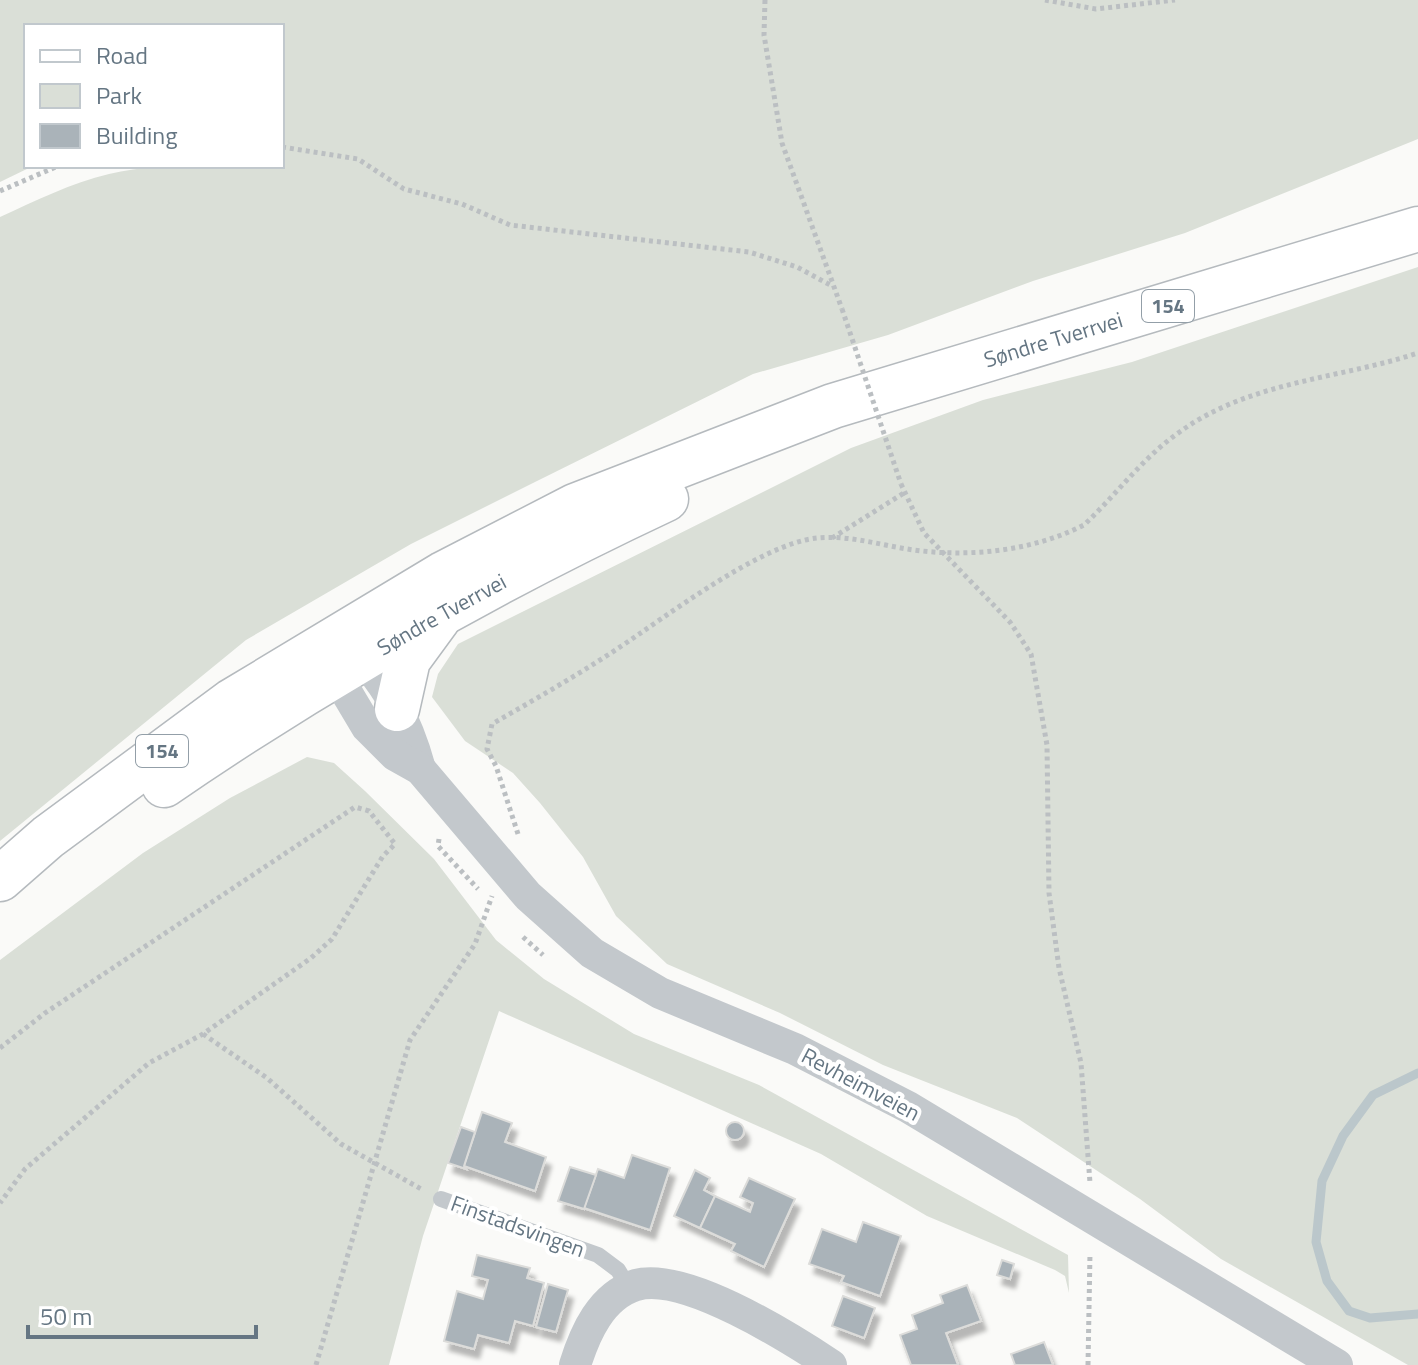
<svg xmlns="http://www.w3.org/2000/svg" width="1418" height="1365" font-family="'Titillium Web',sans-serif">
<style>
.green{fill:#dadfd7}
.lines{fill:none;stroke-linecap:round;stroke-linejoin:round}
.stream{stroke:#bbc7cb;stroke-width:9}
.building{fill:#aab3b9;stroke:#dcdcda;stroke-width:2;filter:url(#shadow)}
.primary-casing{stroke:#b5babe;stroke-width:47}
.path{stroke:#bbbfc2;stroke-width:5;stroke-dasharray:4 4;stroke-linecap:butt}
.service{stroke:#c3c8cc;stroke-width:16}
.minor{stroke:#c3c8cc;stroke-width:32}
.primary{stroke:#fff;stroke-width:44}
.path-bridge{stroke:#bbbfc2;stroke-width:5;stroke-dasharray:4 4;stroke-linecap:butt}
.labels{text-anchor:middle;stroke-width:8;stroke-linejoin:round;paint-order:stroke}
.shield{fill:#fff;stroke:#939fa8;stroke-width:2}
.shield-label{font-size:20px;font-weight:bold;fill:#657683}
.street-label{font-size:22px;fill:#657683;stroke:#fff}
</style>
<defs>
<filter id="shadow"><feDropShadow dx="5" dy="9" stdDeviation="2" flood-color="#0004"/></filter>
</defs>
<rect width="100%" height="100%" fill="#fafaf8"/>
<!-- green -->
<g class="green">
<path d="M0 0H1418V139L1185 233 1033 281 888 335 753 374 535 482 411 544 246 640 0 841V217C35 201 71 183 109 174 165 161 225 166 282 166V26H26V166H33L0 182Z"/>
<polygon points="1418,267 1418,1365 1408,1365 1221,1259 1140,1199 1017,1118 883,1065 780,1013 667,964 616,916 583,857 540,803 513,773 465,741 432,697 438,674 458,644 851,448 983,400 1132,362"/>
<polygon points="307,757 334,763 365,791 434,859 496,940 544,979 634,1034 759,1085 1068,1255 1069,1293 1065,1276 1055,1270 927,1216 821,1154 499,1011 423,1236 389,1365 0,1365 0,960 143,853 230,798"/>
</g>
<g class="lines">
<!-- stream -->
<polyline class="stream" points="1418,1073 1373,1095 1343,1136 1322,1181 1316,1242 1327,1281 1349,1311 1370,1318 1418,1314"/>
</g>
<!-- building -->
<g class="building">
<polygon points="482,1112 512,1123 505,1142 546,1157 535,1191 464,1166"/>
<circle cx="735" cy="1131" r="9"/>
<polygon points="461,1127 475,1132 464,1166 466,1169 448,1163"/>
<polygon points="632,1155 670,1168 650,1230 584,1208 598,1169 624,1178"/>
<polygon points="570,1167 596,1175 584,1209 558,1201"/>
<polygon points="695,1170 710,1178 704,1190 715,1196 700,1228 674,1216"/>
<polygon points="749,1178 795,1199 764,1267 731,1251 735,1244 700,1228 715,1196 750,1212 753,1203 740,1197"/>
<polygon points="863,1222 901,1236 880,1296 841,1282 844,1276 809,1264 822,1229 856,1242"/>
<polygon points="477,1255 530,1268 527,1278 544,1283 533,1326 515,1321 509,1343 478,1335 474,1349 444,1341 457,1291 483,1299 488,1280 472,1276"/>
<polygon points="1002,1260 1014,1264 1010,1279 997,1275"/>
<polygon points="548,1284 568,1290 556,1332 536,1327"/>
<polygon points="967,1285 981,1321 946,1333 958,1365 911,1365 900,1335 917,1329 912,1315 943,1303 940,1295"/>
<polygon points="843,1296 875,1308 864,1338 832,1326"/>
<polygon points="1044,1342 1053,1365 1015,1365 1011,1354"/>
</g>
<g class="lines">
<!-- primary casing -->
<g class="primary-casing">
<g id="primary">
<polyline points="397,709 408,660 438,619"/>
<path id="s1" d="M164 785C323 676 491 581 666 499"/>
<path id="s2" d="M0 879 48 837 232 701 443 574 575 506 833 406 1418 229"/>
</g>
</g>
<!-- path -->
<g class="path">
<polyline points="765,0 764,35 782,143 842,309"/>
<polyline points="1045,0 1096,9 1175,0"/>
<polyline points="282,147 358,159 404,189 462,204 510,225 749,252 797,267 832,286"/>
<polyline points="0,191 58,166"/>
<polyline points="901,484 924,533 1010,622 1031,654 1047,745 1049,893 1059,968 1081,1063 1090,1183"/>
<polyline points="832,538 904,493"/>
<path d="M518 834 496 766 487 749 492 724C534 700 576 676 617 649 666 617 760 544 817 538 847 535 877 544 907 549 965 558 1031 552 1084 525 1117 494 1143 457 1181 431 1251 381 1339 379 1418 353"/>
<polyline points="439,839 438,846 478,889"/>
<polyline points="523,937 543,955"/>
<polyline points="203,1034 267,1078 341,1144 423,1190"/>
<polyline points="0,1048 45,1013 355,807 369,811 395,844 383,856 332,939 311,958 203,1034 149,1063 25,1169 0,1203"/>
<polyline points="316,1365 410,1040 475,944 492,896"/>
<polyline points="1088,1365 1090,1253"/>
</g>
<!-- service -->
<polyline class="service" points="441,1199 598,1255 618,1270 629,1288"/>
<!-- minor -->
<g class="minor">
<path d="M347 647C385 674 408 725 420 769"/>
<polyline points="335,654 336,675 367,727 395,755 420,769 528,896 592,953 660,993 795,1049 908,1107 1337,1365"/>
<path d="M575 1365C585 1333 601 1296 636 1285 685 1271 790 1338 831 1365"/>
</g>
<!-- primary -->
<use href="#primary" class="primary"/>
<!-- path-bridge -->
<polyline class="path-bridge" points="842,309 901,484"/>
</g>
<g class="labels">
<!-- shield labels -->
<g class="shield">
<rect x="1142" y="290" width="52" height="32" rx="6"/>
<rect x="136" y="735" width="52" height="32" rx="6"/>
</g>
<g class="shield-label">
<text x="1168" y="313">154</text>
<text x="162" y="758">154</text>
</g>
<!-- street labels -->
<g class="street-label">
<text dy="8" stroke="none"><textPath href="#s2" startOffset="1194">Søndre Tverrvei</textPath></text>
<text dy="8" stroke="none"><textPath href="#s1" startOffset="326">Søndre Tverrvei</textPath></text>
<text transform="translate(861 1084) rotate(28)" y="8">Revheimveien</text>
<text transform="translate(518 1226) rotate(20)" y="8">Finstadsvingen</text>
</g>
</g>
<!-- legend -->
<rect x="24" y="24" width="260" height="144" fill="#ffffff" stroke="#c1c8cd" stroke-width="2"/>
<rect x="40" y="50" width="40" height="12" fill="#ffffff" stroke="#c1c8cd" stroke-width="2"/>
<text x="96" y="64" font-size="24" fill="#657683">Road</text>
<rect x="40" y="84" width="40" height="24" fill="#dadfd7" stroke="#c1c8cd" stroke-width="2"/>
<text x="96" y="104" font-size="24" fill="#657683">Park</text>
<rect x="40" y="124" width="40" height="24" fill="#aab3b9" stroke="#c1c8cd" stroke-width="2"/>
<text x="96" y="144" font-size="24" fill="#657683">Building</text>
<!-- scale -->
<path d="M28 1325v12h228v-12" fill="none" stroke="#657683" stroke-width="4"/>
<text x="40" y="1325" font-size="24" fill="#657683" stroke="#ffffff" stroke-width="6" paint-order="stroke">50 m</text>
</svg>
